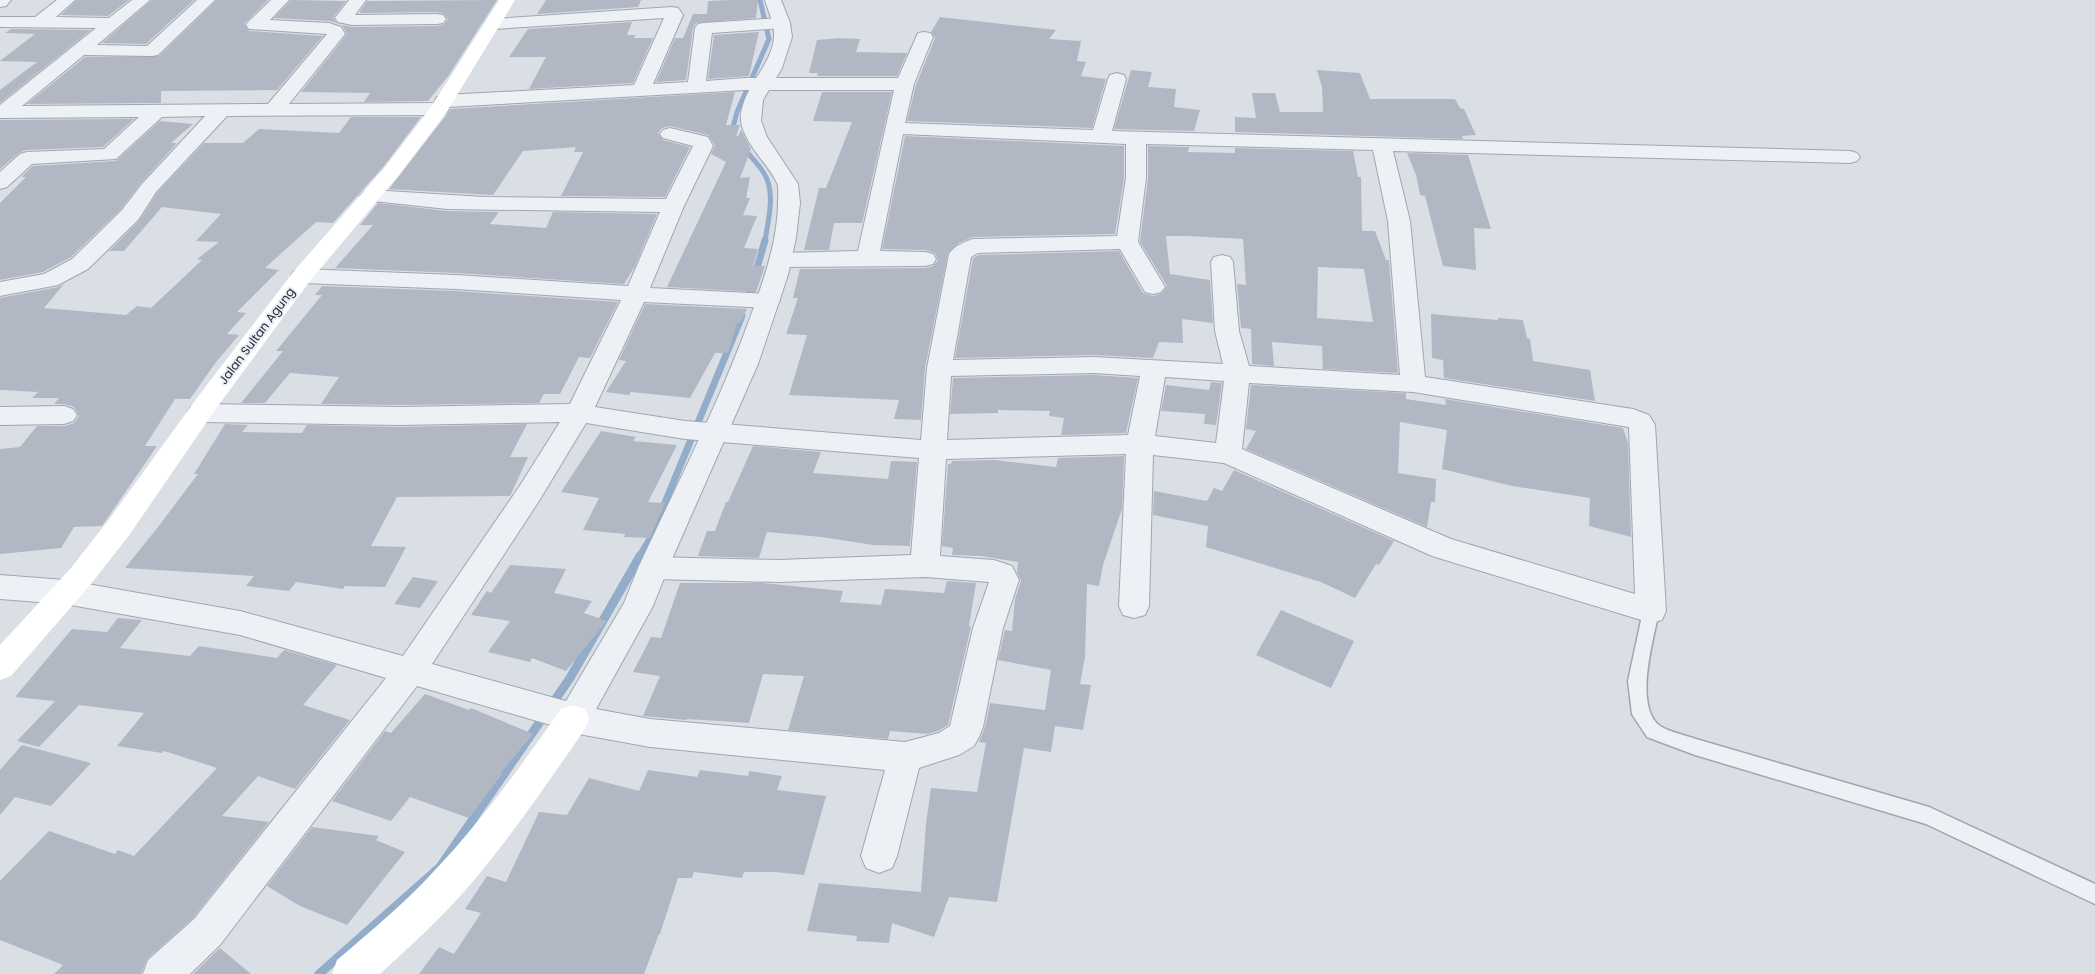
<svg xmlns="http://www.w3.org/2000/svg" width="2095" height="974" font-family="Poppins,sans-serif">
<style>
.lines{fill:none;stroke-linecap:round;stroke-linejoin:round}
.stream-far2{stroke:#92acca;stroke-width:5}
.stream-far1{stroke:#92acca;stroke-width:7}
.stream{stroke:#92acca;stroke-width:9}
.building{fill:#b1b8c3;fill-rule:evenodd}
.service-casing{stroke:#a0a6b0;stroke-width:3}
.minor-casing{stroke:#a0a6b0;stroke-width:2}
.tertiary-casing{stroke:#a0a6b0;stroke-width:2}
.service{fill:#edf0f5;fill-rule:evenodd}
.minor{fill:#edf0f5;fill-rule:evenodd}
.tertiary{fill:#edf0f5;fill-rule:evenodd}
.secondary{fill:#fff;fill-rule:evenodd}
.labels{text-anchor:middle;stroke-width:4;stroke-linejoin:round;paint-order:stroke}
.street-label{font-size:12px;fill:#242d3d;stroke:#eaeef4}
</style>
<rect width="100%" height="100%" fill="#dadfe6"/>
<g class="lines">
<!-- stream-far2 -->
<g class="stream-far2">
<polyline points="734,134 732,131 737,112 769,39 760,0"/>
<path d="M744 148C751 158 761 166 766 177 775 196 768 221 765 241"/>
</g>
<!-- stream-far1 -->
<g class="stream-far1">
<polyline points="747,303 765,240"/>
<polyline points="639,557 650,539 742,316"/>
</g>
<!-- stream -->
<polyline class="stream" points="319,974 440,867 570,678 640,556"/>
</g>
<!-- building -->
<g class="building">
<polygon points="77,0 129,0 108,16 61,15"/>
<polygon points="152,0 194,0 146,44 102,43"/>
<polygon points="217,0 268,0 244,24 249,31 323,36 277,90 161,91 161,103 27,104 85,57 159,56"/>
<polygon points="291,0 346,1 333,18 338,24 352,27 437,26 444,24 448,19 444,14 437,12 359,13 367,1 497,0 449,75 428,101 364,102 370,93 301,92 347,34 342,25 330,21 274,18"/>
<polygon points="546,0 641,0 638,7 537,14"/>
<polygon points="730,0 758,0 756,18 696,23 693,28 686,80 656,82 675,38 683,38 693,14 707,14 708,1"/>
<polygon points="940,17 1056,30 1049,39 1081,41 1077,61 1086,62 1081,76 1106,79 1092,128 907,121 916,85 935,38 931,32"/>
<polygon points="632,22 627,35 635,35 634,38 653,38 633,83 529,89 546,57 509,57 528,29"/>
<polygon points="11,29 91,30 0,103 0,90 37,62 0,61 35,34 5,33"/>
<polygon points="759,32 749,76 708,79 714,35"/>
<polygon points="839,38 860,39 856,52 907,53 897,76 817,76 818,73 809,73 817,40"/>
<polygon points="1131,70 1152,72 1148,87 1176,89 1174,107 1200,110 1194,131 1114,129"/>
<polygon points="1317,70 1360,73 1370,99 1455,99 1460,108 1464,109 1476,135 1462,136 1463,139 1235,132 1235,117 1256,118 1252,93 1275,93 1280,112 1323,112 1322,87"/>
<polygon points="735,92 726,125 740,125 736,136 738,136 741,130 751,149 740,178 750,177 746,198 750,198 743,215 757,216 744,248 758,249 753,266 765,266 756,292 667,287 726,162 711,154 715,145 708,135 670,126 662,128 658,133 663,140 690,147 665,197 561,196 583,152 574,152 576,147 523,151 493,195 389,189 451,109"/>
<polygon points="822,92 892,92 862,223 834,223 829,250 804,250 819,188 826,188 852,122 813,121"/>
<polygon points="351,117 421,117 384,166 333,223 316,222 265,268 279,270 237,312 246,313 227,334 239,335 216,362 190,399 175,399 145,446 157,446 102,526 74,527 61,548 0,554 0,449 20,447 37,426 65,426 74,423 79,416 74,407 64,404 54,404 59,398 32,398 38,392 0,390 0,298 58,287 64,284 44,308 126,315 137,306 151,308 202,260 197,259 219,242 196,241 221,214 162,207 124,251 109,251 139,221 157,193 204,143 243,143 259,129 339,133"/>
<polygon points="134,119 103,147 26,150 19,153 0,169 0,120"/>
<polygon points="160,121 193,124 171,143 177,143 141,183 121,209 71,257 43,272 0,280 0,203 26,177 21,177 33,166 116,161"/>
<polygon points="905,136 1124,146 1124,178 1115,234 973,237 959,243 948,253 925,368 921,420 894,419 899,400 789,395 807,335 786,334 798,298 793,298 800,269 925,268 933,266 938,260 935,253 925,250 882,249"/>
<path d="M1148 146 1189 147 1188 152 1235 153V148L1353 151 1358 177H1361L1362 231H1375L1386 260H1389L1398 373 1323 369 1322 346 1272 342 1274 366 1252 364 1251 329 1241 328 1237 284 1246 285 1243 239 1188 236H1166L1170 274 1210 280 1213 323 1182 319 1183 343 1159 342 1153 358 1094 355 955 358 973 258 979 255 1119 251 1143 293 1153 296 1162 293 1167 286 1140 242 1148 178ZM1318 267 1364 269 1373 322 1317 318Z"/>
<polygon points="1407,153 1468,155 1491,229 1474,228 1476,270 1443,266 1425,196 1420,195 1416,175"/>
<polygon points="378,203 447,211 499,212 490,224 546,228 553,212 657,214 635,266 624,284 456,273 335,268 373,225 360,225"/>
<polygon points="322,286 456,291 618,302 590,358 579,357 560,394 544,394 539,403 400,405 321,404 339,377 290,373 265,403 241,403 283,351 276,351 322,295 315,295"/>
<polygon points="645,304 747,309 740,323 737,323 728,353 715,353 690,398 631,392 629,395 606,392 626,361 619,360"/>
<polygon points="1431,314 1498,320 1498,318 1523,320 1527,338 1530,339 1533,361 1590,370 1595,401 1444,378 1443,360 1432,358"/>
<polygon points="1094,375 1138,378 1126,433 1061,435 1064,418 1049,416 1050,411 998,410 998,413 950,414 953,378"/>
<polygon points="1211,382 1222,383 1216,425 1204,424 1205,414 1161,411 1166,385 1209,390"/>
<polygon points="1251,385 1406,393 1406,399 1446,405 1445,399 1623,428 1628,443 1631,537 1589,526 1590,498 1512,486 1442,469 1447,430 1400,422 1398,473 1436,479 1435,502 1431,502 1427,527 1246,449 1256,431 1246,429"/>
<polygon points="225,424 248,425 242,432 302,433 307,425 400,427 527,424 510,457 528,457 510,496 397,497 371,546 406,547 385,587 345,586 343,589 296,582 289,591 246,586 254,576 125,568 158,527 198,474 194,474"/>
<polygon points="601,431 636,437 633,441 677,445 648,502 665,503 650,538 624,537 625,534 583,530 599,498 561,492"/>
<polygon points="753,446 821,452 813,473 888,479 891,461 917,462 910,546 873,545 822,537 767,532 759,558 698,556 707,531 715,531 726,502 728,502"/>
<polygon points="1124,456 1122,509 1103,565 1099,586 1087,584 1085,657 1080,684 1091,685 1083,730 1055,726 1051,752 1024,748 997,902 949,897 934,937 892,923 889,943 856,941 857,936 807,931 819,883 921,892 926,824 931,788 977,792 986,743 979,742 985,727 990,703 1045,710 1051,670 998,660 1005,630 1012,631 1015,599 1021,581 1017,572 1018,562 981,556 952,555 953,548 942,546 948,464 951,464 952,461 994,460 1056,467 1058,458"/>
<polygon points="1234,470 1394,541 1379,565 1376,564 1355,598 1321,582 1206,547 1208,526 1153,515 1154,491 1207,501 1214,488 1222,491"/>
<polygon points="510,565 566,569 554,593 592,601 584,613 607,621 566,671 532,658 530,662 488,652 510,621 471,615 487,591 491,593"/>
<polygon points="413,577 438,581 420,608 394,604"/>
<polygon points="947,581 976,583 969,626 971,627 948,725 938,731 928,734 890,731 888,739 788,730 804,676 763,674 749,723 687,719 686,720 643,716 660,676 633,672 651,637 661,638 680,583 761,583 843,591 840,602 881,605 885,589 944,593"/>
<polygon points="1281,610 1354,641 1331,688 1256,655"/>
<polygon points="118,618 142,620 120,648 190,656 199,646 277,658 284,650 337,665 303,705 350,720 295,789 258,776 222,816 269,822 193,918 147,959 141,974 54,974 63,965 0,940 0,881 49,831 115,854 118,850 134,856 217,768 164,751 162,753 117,746 144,713 79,705 39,747 17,741 55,701 15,697 72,629 107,632"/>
<polygon points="425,694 469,710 471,708 533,734 500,774 502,774 469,818 410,797 391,821 332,801 385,731 391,733"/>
<polygon points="22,745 91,763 51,806 15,797 0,815 0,770"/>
<polygon points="648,770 697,777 700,770 748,776 749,771 782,776 777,790 826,796 804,875 775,872 744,872 742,878 694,872 692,878 678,878 660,934 659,934 644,974 419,974 439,947 454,954 481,913 465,909 487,876 506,882 539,812 567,815 589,778 639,791"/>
<polygon points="312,827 379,836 376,840 405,852 347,925 300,906 267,886"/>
<polygon points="220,948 251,974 193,974"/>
</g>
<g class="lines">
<!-- service casing -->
<g class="service-casing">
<path id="service" d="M1651 604 1657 606 1659 611C1654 638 1633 706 1660 726 1669 732 1685 735 1696 739L1929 807 2095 884V904L1926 824 1695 755 1647 737 1632 714 1628 681 1643 611 1645 606Z"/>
</g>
<!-- minor casing -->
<g class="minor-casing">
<g id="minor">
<polygon points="0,0 11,0 6,6 0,7"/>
<path d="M57 0H75L56 17 109 18 132 0H150L97 45 147 46 197 0H215L158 55 152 56 84 55 22 106 268 104 327 34 249 29 246 25 249 21 271 0H289L270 20 329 23 341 27 345 34 289 104 436 103 435 101 437 97 444 95 634 85 664 18 494 29 488 28 485 24 488 20 494 19 672 7 678 8 683 15 653 84 688 82 695 28 698 24 704 23 781 18 787 19 790 23 787 27 781 28 712 33 706 81 745 78H898L918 33 924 32 930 33 933 37 914 84 905 123 1093 130 1108 79 1110 75 1117 73 1124 75 1126 79 1112 131 1850 151 1857 153 1860 157 1857 161 1850 163 1393 151 1410 221 1425 377 1633 409 1649 415 1655 425 1666 611 1662 620 1651 623 1432 556 1224 463 1153 455 1149 606 1145 615 1134 618 1123 615 1119 606 1126 454 946 459 940 556 994 560 1012 566 1019 580 1003 628 983 727 979 737 974 746 959 755 919 768 897 856 892 868 879 873 866 868 861 856 885 770 650 747 573 733 561 728 417 686 220 945 190 974H143L148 960 194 919 386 678 240 635 65 604 0 599V575L65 580 240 611 403 656 519 487 560 422 400 425 200 422 191 419 187 413 191 407 200 404 400 407 570 404 621 300 456 289 302 283 294 281 291 276 294 271 302 269 456 275 628 286 660 212 447 209 364 200 360 196 364 192 371 190 484 197 666 199 693 146 663 138 660 134 663 130 670 128 708 137 713 146 684 206 650 288 768 294 776 296 780 301 776 306 768 308 644 302 595 407 685 421 921 440 927 368 949 254C954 246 964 242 973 239L1117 236 1126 178V144L903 134 880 251 925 252 933 254 936 259 933 264 925 266 780 267 772 265 769 260 772 255 780 253 858 251 894 90H745L447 107 449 109 446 113 439 115 227 116 156 192 138 220 88 269 58 285 0 296V282L44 274 72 259 122 210 142 184 205 116 162 117 116 159 32 164 7 187 0 189V172L20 154 27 152 104 149 139 117 0 118V105L96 28 0 27V17H35ZM1146 144 1373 150 1388 221 1400 375 1249 366 1239 331 1233 262 1230 257 1222 255 1214 257 1211 262 1215 331 1223 364 1094 357 953 360 971 257 978 253 1120 249 1145 292 1153 294 1161 292 1165 287 1138 242 1146 178ZM1094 373 1140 376 1128 435 947 440 951 376ZM1165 377 1224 381 1216 443 1155 436ZM1249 383 1413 392 1629 427 1635 594 1451 539 1242 449ZM586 423 685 439 919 458 911 555 779 560 653 557 643 560 638 568 643 576 653 579 779 582 925 577 989 582 973 628 950 726 939 733 905 742 650 719 574 705 562 700 432 664 539 501Z"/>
<polygon points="349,0 366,0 355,15 437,14 443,15 446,19 443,23 437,24 352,25 338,22 335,18"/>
<polygon points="64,406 73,409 77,415 73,421 64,424 0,425 0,407"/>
</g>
</g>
<!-- tertiary casing -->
<g class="tertiary-casing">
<path id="tertiary" d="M765 0H781L790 23 792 37 782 68 763 100 761 121 767 137 798 184 800 203 796 238 788 275 758 364 668 568 653 606 585 729 573 733 551 724 546 714 551 704 562 700 566 701 624 603 638 568C677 484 720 402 751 315 764 279 778 240 778 201 778 196 779 188 777 183 768 164 742 141 741 120 740 89 772 67 774 37 775 24 768 11 765 0Z"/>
</g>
<!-- service -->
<use href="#service" class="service"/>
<!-- minor -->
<use href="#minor" class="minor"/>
<!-- tertiary -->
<use href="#tertiary" class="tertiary"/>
<!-- secondary -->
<g class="secondary">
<polygon points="499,0 515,0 446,113 399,175 310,281 215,410 130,534 91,584 11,676 0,680 0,645 71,568 110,518 197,398 294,271 385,167 431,107"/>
<path d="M573 705 585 709 589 719 585 729C546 785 507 843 462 894 436 923 408 948 380 974H332L337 960C371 931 405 903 435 870 482 821 522 764 561 709Z"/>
</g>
</g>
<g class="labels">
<!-- street labels -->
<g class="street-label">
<text transform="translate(257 336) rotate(-53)" y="4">Jalan Sultan Agung</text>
</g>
</g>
</svg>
